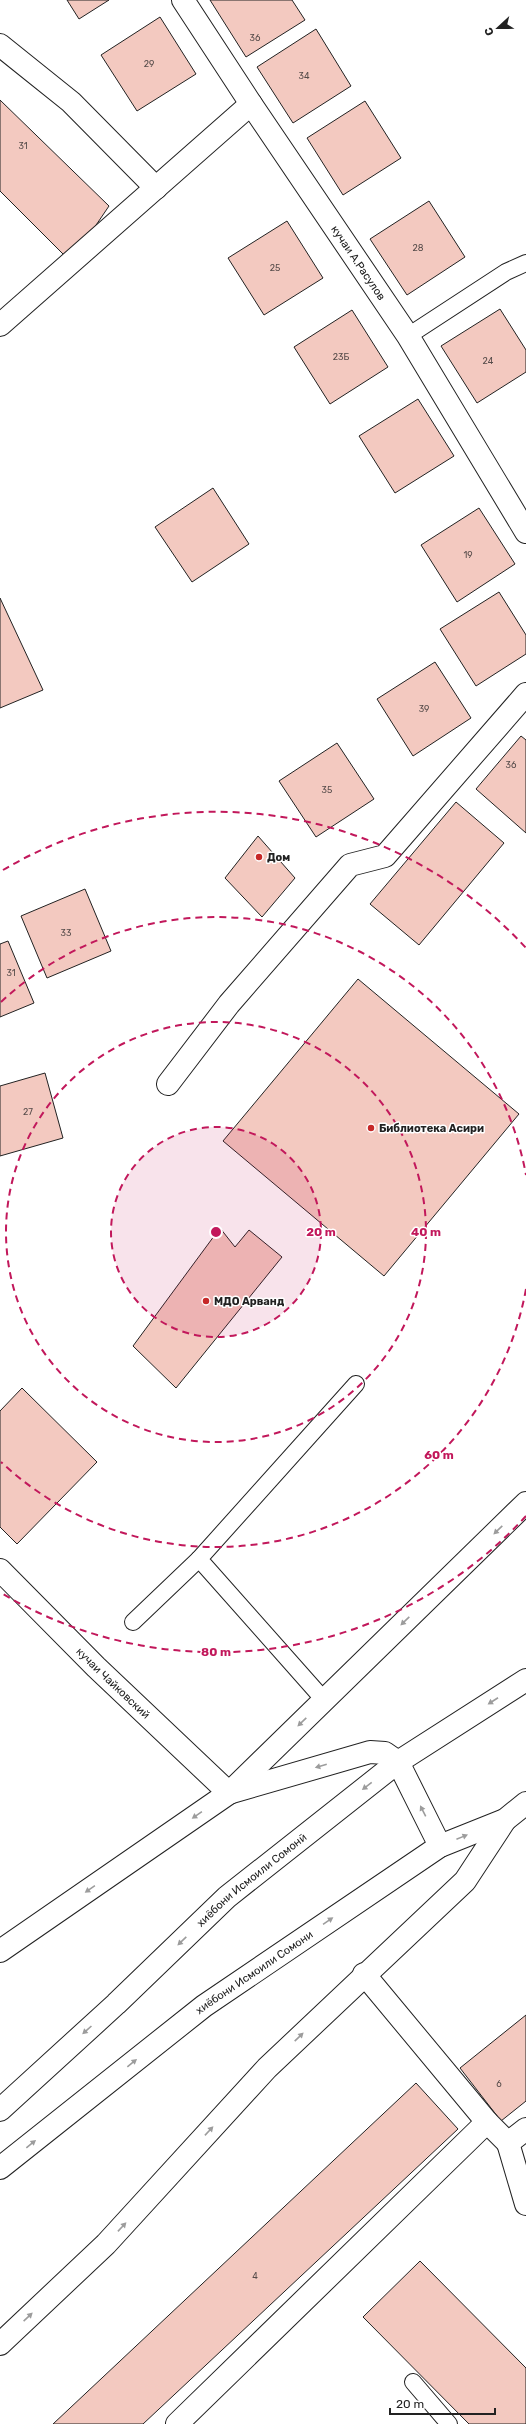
<svg xmlns="http://www.w3.org/2000/svg" width="526" height="2424" font-family="Rubik,sans-serif">
<style>
.building{fill:#f3c9c0;stroke:#222}
.lines{fill:none;stroke-linecap:round;stroke-linejoin:round}
.lane-casing{stroke:#222;stroke-width:18}
.street-casing{stroke:#222;stroke-width:24}
.secondary-casing{stroke:#222;stroke-width:24}
.primary-casing{stroke:#222;stroke-width:24}
.lane{stroke:#fff;stroke-width:16}
.street{stroke:#fff;stroke-width:22}
.secondary{stroke:#fff;stroke-width:22}
.primary{stroke:#fff;stroke-width:22}
.oneway{fill:#9c9c9c}
.ring{fill:none;stroke:#c2185b;stroke-width:2;stroke-dasharray:7 5}
.poi-dot{fill:#c62828;stroke:#fff;stroke-width:1.5}
.labels{text-anchor:middle;stroke-width:3;stroke-linejoin:round;paint-order:stroke}
.number-label{font-size:9px;fill:#564c4a}
.street-label{font-size:11px;fill:#222;stroke:#fff}
.poi-label{font-size:11px;font-weight:bold;fill:#222;stroke:#fff;text-anchor:start}
.centre{fill:#c2185b;stroke:#fff;stroke-width:2}
.ring-label{font-size:12px;text-anchor:middle;font-weight:bold;fill:#c2185b;stroke:#fff;stroke-width:3;stroke-linejoin:round;paint-order:stroke}
</style>
<rect width="100%" height="100%" fill="#fff"/>
<!-- building -->
<g class="building">
<polygon points="67,0 109,0 79,19"/>
<polygon points="210,0 292,0 305,20 246,57"/>
<polygon points="160,17 196,74 137,111 101,55"/>
<polygon points="316,29 351,86 293,123 257,67"/>
<polygon points="0,100 109,206 71,262 0,191"/>
<polygon points="365,101 401,158 343,195 307,138"/>
<polygon points="429,201 465,257 407,295 370,239"/>
<polygon points="287,221 323,278 264,315 228,258"/>
<polygon points="500,309 526,350 526,372 477,403 441,346"/>
<polygon points="352,310 388,367 330,404 294,347"/>
<polygon points="418,399 454,456 395,493 359,436"/>
<polygon points="213,488 249,544 192,582 155,527"/>
<polygon points="479,508 515,564 457,602 421,545"/>
<polygon points="499,592 526,635 526,654 476,686 440,629"/>
<polygon points="0,598 43,690 0,708"/>
<polygon points="435,662 471,718 413,756 377,699"/>
<polygon points="521,736 526,740 526,833 476,789"/>
<polygon points="337,743 374,799 316,837 279,781"/>
<polygon points="456,802 504,843 419,945 370,904"/>
<polygon points="258,836 295,878 262,917 225,878"/>
<polygon points="85,889 111,951 47,978 21,916"/>
<polygon points="8,941 34,1003 0,1017 0,944"/>
<polygon points="358,979 519,1114 384,1276 223,1141"/>
<polygon points="45,1073 63,1138 0,1156 0,1086"/>
<polygon points="220,1228 235,1247 249,1230 282,1257 176,1388 133,1346"/>
<polygon points="22,1388 97,1462 17,1544 0,1527 0,1411"/>
<polygon points="526,2015 526,2101 501,2121 460,2068"/>
<polygon points="416,2083 458,2129 143,2424 53,2424"/>
<polygon points="420,2261 526,2368 526,2424 469,2424 363,2317"/>
</g>
<g class="lines">
<!-- lane casing -->
<g class="lane-casing">
<g id="lane">
<polyline points="408,336 506,272 526,263"/>
<polyline points="133,1622 199,1559"/>
<polyline points="324,1700 199,1559 356,1384"/>
<polyline points="413,2382 449,2424"/>
</g>
</g>
<!-- street casing -->
<g class="street-casing">
<g id="street">
<path id="s1" d="M183 0 251 104 408 336 526 532"/>
<polyline points="0,45 71,102 156,188"/>
<polyline points="0,325 251,104"/>
<polyline points="168,1084 229,1004 350,865 385,856 526,694"/>
<path id="s2" d="M0 1570 96 1667 229 1793"/>
<polyline points="364,1974 487,2122 508,2143 526,2129"/>
<polyline points="508,2143 526,2204"/>
<polyline points="177,2424 487,2122"/>
</g>
</g>
<!-- secondary casing -->
<g class="secondary-casing">
<g id="secondary">
<polyline points="232,1792 370,1752 385,1753 398,1762 440,1846"/>
<polyline points="0,1951 229,1793 526,1503"/>
<polyline points="0,2344 106,2244 267,2068 465,1881 505,1820"/>
</g>
</g>
<!-- primary casing -->
<g class="primary-casing">
<g id="primary">
<path id="s3" d="M0 2110 116 2004 227 1897 398 1762 526 1680"/>
<path id="s4" d="M0 2168 204 2006 440 1846 505 1820 526 1803"/>
</g>
</g>
<!-- lane -->
<use href="#lane" class="lane"/>
<!-- street -->
<use href="#street" class="street"/>
<!-- secondary -->
<use href="#secondary" class="secondary"/>
<!-- primary -->
<use href="#primary" class="primary"/>
</g>
<!-- one-way arrows -->
<defs><path id="oneway-solid" d="M-6-.8H1V-3.2L6.5 0L1 3.2V.8H-6Z"/></defs>
<g class="oneway">
<use href="#oneway-solid" transform="translate(498 1530) rotate(136)"/>
<use href="#oneway-solid" transform="translate(405 1621) rotate(136)"/>
<use href="#oneway-solid" transform="translate(493 1701) rotate(147)"/>
<use href="#oneway-solid" transform="translate(302 1722) rotate(136)"/>
<use href="#oneway-solid" transform="translate(321 1766) rotate(164)"/>
<use href="#oneway-solid" transform="translate(367 1786) rotate(142)"/>
<use href="#oneway-solid" transform="translate(423 1811) rotate(-117)"/>
<use href="#oneway-solid" transform="translate(197 1815) rotate(145)"/>
<use href="#oneway-solid" transform="translate(462 1837) rotate(-22)"/>
<use href="#oneway-solid" transform="translate(90 1889) rotate(145)"/>
<use href="#oneway-solid" transform="translate(328 1921) rotate(-34)"/>
<use href="#oneway-solid" transform="translate(182 1941) rotate(136)"/>
<use href="#oneway-solid" transform="translate(87 2030) rotate(138)"/>
<use href="#oneway-solid" transform="translate(299 2037) rotate(-44)"/>
<use href="#oneway-solid" transform="translate(132 2063) rotate(-39)"/>
<use href="#oneway-solid" transform="translate(209 2131) rotate(-47)"/>
<use href="#oneway-solid" transform="translate(31 2144) rotate(-39)"/>
<use href="#oneway-solid" transform="translate(122 2227) rotate(-47)"/>
<use href="#oneway-solid" transform="translate(28 2317) rotate(-43)"/>
</g>
<!-- distance rings -->
<circle cx="216" cy="1232" r="105" fill="#c2185b" fill-opacity=".12"/>
<g class="ring">
<circle cx="216" cy="1232" r="105"/>
<circle cx="216" cy="1232" r="210"/>
<path d="M526 1289A315 315 0 0 1 1 1462M1 1002A315 315 0 0 1 526 1175"/>
<path d="M526 1516A420 420 0 0 1 3 1594M3 870A420 420 0 0 1 526 948"/>
</g>
<!-- markers -->
<g class="poi-dot">
<circle cx="259" cy="857" r="4"/>
<circle cx="371" cy="1128" r="4"/>
<circle cx="206" cy="1301" r="4"/>
</g>
<g class="labels">
<!-- number labels -->
<g class="number-label">
<text x="255" y="41">36</text>
<text x="149" y="67">29</text>
<text x="304" y="79">34</text>
<text x="23" y="149">31</text>
<text x="418" y="251">28</text>
<text x="275" y="271">25</text>
<text x="341" y="360">23Б</text>
<text x="488" y="364">24</text>
<text x="468" y="558">19</text>
<text x="424" y="712">39</text>
<text x="511" y="768">36</text>
<text x="327" y="793">35</text>
<text x="66" y="936">33</text>
<text x="11" y="976">31</text>
<text x="28" y="1115">27</text>
<text x="499" y="2087">6</text>
<text x="255" y="2279">4</text>
</g>
<!-- street labels -->
<g class="street-label">
<text dy="4" stroke="none"><textPath href="#s1" startOffset="316">кучаи А.Расулов</textPath></text>
<text dy="4" stroke="none"><textPath href="#s2" startOffset="160">кучаи Чайковский</textPath></text>
<text dy="4" stroke="none"><textPath href="#s3" startOffset="341">хиёбони Исмоили Сомонӣ</textPath></text>
<text dy="4" stroke="none"><textPath href="#s4" startOffset="321">хиёбони Исмоили Сомони</textPath></text>
</g>
<!-- poi labels -->
<g class="poi-label">
<text x="267" y="861">Дом</text>
<text x="379" y="1132">Библиотека Асири</text>
<text x="214" y="1305">МДО Арванд</text>
</g>
</g>
<circle cx="216" cy="1232" r="6" class="centre"/>
<g class="ring-label">
<text x="321" y="1236">20 m</text>
<text x="426" y="1236">40 m</text>
<text x="439" y="1459">60 m</text>
<text x="216" y="1656">80 m</text>
</g>
<!-- north arrow -->
<g transform="translate(498 28) rotate(248)" stroke="#ffffff" stroke-width="3" paint-order="stroke">
<path d="M0-3L7 15L0 10L-7 15Z" fill="#222222"/>
<text y="-6" font-size="11" font-weight="bold" text-anchor="middle" fill="#222222">С</text>
</g>
<!-- scale -->
<path d="M390 2408v6h105v-6" fill="none" stroke="#222222" stroke-width="2"/>
<text x="396" y="2408" font-size="12" fill="#222222" stroke="#ffffff" stroke-width="3" paint-order="stroke">20 m</text>
</svg>
